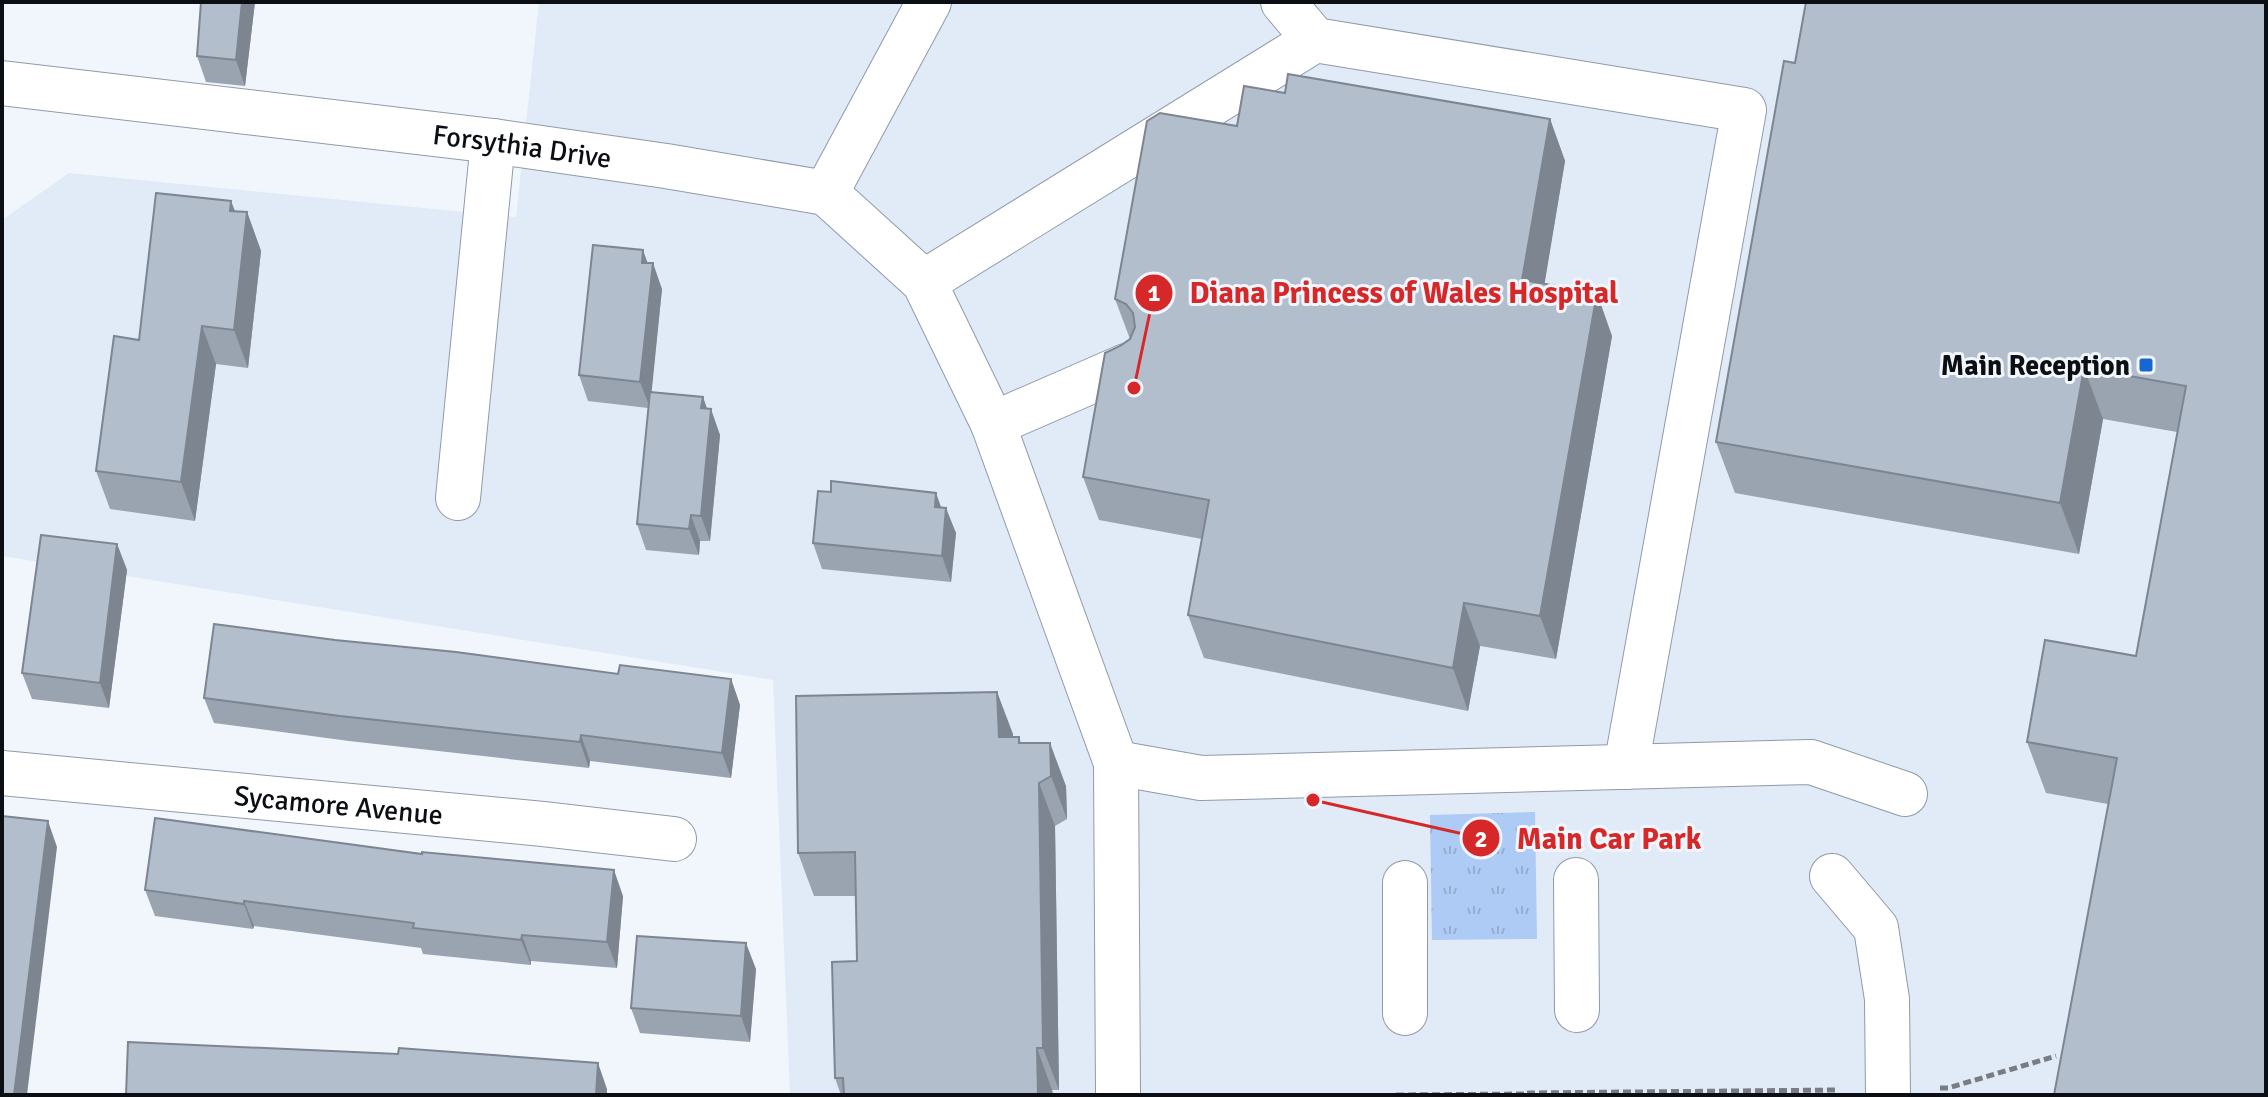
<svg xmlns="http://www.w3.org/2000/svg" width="2268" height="1097" font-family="Signika,sans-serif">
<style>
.built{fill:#e1eaf7}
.grass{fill:url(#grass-tufts)}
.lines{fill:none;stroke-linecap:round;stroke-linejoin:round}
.minor-casing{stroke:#909aa9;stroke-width:46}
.path{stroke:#797d83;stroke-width:5;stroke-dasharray:8 4;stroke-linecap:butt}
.minor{stroke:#fff;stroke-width:44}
.wall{fill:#9aa3b0}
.shaded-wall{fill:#7d8590}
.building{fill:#b3becd;stroke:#7d8590;stroke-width:2}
.poi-dot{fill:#1667d1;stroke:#f1f6fc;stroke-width:3}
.labels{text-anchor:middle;stroke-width:6;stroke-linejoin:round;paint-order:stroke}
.street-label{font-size:28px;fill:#0b0e13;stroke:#f1f6fc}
.poi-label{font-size:28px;font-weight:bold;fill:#0b0e13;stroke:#f1f6fc;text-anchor:end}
.leader{fill:none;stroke:#d62828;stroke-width:3}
.callout-dot{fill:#d62828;stroke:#f1f6fc;stroke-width:3}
.mark-label{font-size:24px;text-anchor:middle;font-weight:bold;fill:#fff}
.callout-label{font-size:30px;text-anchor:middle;font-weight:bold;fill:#d62828;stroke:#f1f6fc;stroke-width:6;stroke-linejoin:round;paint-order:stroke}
</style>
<defs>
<pattern id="grass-tufts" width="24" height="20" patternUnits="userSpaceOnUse" patternTransform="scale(2)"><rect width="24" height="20" fill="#aecbf5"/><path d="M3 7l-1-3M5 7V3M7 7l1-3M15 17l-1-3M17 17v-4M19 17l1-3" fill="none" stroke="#94add1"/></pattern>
</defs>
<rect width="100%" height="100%" fill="#f1f6fc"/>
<!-- built -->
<polygon class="built" points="539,2 2266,2 2266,1095 790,1095 773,680 2,556 2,220 69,173 516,217"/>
<!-- grass -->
<polygon class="grass" points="1535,812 1537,939 1432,940 1430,815"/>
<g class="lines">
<!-- minor casing -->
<g class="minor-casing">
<g id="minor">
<polyline points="1283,2 1315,40 1744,110 1626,767"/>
<path id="s1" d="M2 83 493 141 666 166 826 193"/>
<polyline points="826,193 924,282 993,424 1116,763 1118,1095"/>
<polyline points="826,193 929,2"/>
<polyline points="924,282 1315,40"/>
<polyline points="993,424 1126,366"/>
<polyline points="458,498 493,141"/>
<polyline points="1116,763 1201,778 1811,762 1905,794"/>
<path id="s2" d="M2 773 543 824 674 839"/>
<polyline points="1832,876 1876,928 1887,999 1888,1095"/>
<polyline points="1576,880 1577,1010"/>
<polyline points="1405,883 1405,1013"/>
</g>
</g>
<!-- path -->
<g class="path">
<polyline points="1940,1088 1948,1088 2056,1056"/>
<polyline points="1527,1093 1838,1090"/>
<polyline points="1396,1095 1527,1094"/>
</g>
<!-- minor -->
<use href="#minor" class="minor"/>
</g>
<!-- wall -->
<g class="wall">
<polygon points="201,2 255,2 245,86 206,82 197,56"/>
<polygon points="2266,2 2108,804 2046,793 2027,742 2136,656 2177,432 2103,419 2079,554 1735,493 1716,442 1795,63"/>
<polygon points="1285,93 1550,119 1565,161 1544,284 1612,336 1556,659 1480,646 1468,711 1204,658 1188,615 1202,539 1099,520 1083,477 1120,346 1130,339 1115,299 1237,126"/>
<polygon points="231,201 235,211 247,212 261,251 248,368 216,364 195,521 110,509 96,471 139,340"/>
<polygon points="648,263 662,289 651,392 703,397 707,409 720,435 710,541 700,541 699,555 646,550 637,524 648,408 588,401 579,375"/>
<polygon points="941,507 956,533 951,582 822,569 813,543"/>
<polygon points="117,544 127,570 109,708 32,699 22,673"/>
<polygon points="335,640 618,674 731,679 740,705 731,778 590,761 589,768 349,741 214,723 204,698"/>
<polygon points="997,692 1013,737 1019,737 1021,743 1066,786 1067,819 1055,826 1059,1090 1052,1090 1053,1095 841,1095 835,1078 857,961 856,896 814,896 798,853"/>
<polygon points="145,890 623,896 617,968 531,961 531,965 423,954 421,948 254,926 253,929 155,916"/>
<polygon points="756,969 750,1042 640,1033 631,1008"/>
</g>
<!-- shaded-wall -->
<g class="shaded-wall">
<polygon points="242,2 255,2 245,86 236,60"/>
<polygon points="1550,119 1565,161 1538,323 1522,280"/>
<polygon points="231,201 244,237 247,212 261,251 248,368 234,330 230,211"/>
<polygon points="643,250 652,275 653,263 662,289 650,408 640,382"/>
<polygon points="1597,293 1612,336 1556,659 1540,616"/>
<polygon points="202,326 216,364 195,521 181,482"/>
<polygon points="2084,368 2103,419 2079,554 2060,503"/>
<polygon points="703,397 710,418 711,409 720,435 710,541 701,516 701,408"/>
<polygon points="936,493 945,518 946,508 956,533 951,582 942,556 935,507"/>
<polygon points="691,515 700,541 699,555 689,529"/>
<polygon points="117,544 127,570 109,708 100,683"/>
<polygon points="1464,603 1480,646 1468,711 1453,668"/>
<polygon points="731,679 740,705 731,778 722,753"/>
<polygon points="997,692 1013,734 1014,780 999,737"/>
<polygon points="581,735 590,761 589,768 580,742"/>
<polygon points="1050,743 1066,786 1067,819 1051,776"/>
<polygon points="1039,783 1055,826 1059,1090 1043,1048"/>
<polygon points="48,821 57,847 27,1095 14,1095"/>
<polygon points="614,870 623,896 617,968 607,942"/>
<polygon points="244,901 254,926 253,929 244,904"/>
<polygon points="522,935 531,961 531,965 521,940"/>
<polygon points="746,943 756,969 750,1042 741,1016"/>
<polygon points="1037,1048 1052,1090 1053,1095 1038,1095"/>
<polygon points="598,1063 607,1089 607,1095 596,1095"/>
</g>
<!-- building -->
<g class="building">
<polygon points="201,2 242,2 236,60 197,56"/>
<polygon points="1806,2 2266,2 2266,1095 2054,1095 2117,758 2027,742 2045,640 2136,656 2186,386 2084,368 2060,503 1716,442 1784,61 1795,63"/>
<polygon points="1288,74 1550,119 1522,280 1597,293 1540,616 1464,603 1453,668 1188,615 1209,500 1083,477 1105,353 1120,346 1130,339 1135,327 1133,313 1126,304 1115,299 1147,121 1160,113 1237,126 1244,86 1285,93"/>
<polygon points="156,193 231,201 230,211 247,212 234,330 202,326 181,482 96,471 114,336 139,340"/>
<polygon points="593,245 643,250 642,263 653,263 640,382 579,375"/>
<polygon points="650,392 703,397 701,408 711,409 701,516 691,515 689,529 637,524"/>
<polygon points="831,481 936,493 935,507 946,508 942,556 813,543 818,491 831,492"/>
<polygon points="41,535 117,544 100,683 22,673"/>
<polygon points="214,624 335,640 456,652 618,674 620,665 731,679 722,753 581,735 580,742 340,716 204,698"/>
<polygon points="997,692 999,737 1019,737 1019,743 1050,743 1051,776 1039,783 1043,1048 1037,1048 1038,1095 844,1095 843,1078 835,1078 832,962 857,961 855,852 798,853 796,696"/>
<polygon points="2,816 48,821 14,1095 2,1094"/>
<polygon points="155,818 422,854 422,852 614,870 607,942 522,935 521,940 413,928 414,923 244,901 244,904 145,890"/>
<polygon points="637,936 746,943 741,1016 631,1008"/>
<polygon points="128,1042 398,1054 399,1048 598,1063 596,1095 126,1095"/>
</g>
<!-- markers -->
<rect class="poi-dot" x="2138" y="357" width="16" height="16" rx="4"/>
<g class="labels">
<!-- street labels -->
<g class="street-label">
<text dy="10" stroke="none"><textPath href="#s1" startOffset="524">Forsythia Drive</textPath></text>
<text dy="10" stroke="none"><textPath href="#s2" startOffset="338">Sycamore Avenue</textPath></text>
</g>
<!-- poi labels -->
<g class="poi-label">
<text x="2130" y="375">Main Reception</text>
</g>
</g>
<!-- callouts -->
<path class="leader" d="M1134 388L1154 293M1313 800L1481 838"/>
<g class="callout-dot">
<circle cx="1134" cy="388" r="8"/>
<circle cx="1313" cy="800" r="8"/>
<circle cx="1154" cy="293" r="20"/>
<circle cx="1481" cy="838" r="20"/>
</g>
<g class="mark-label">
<text x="1154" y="301">1</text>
<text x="1481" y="847">2</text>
</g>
<g class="callout-label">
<text x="1404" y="303">Diana Princess of Wales Hospital</text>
<text x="1609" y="849">Main Car Park</text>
</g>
<!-- border -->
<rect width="2268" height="1097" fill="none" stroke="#0b0e13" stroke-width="8"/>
</svg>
